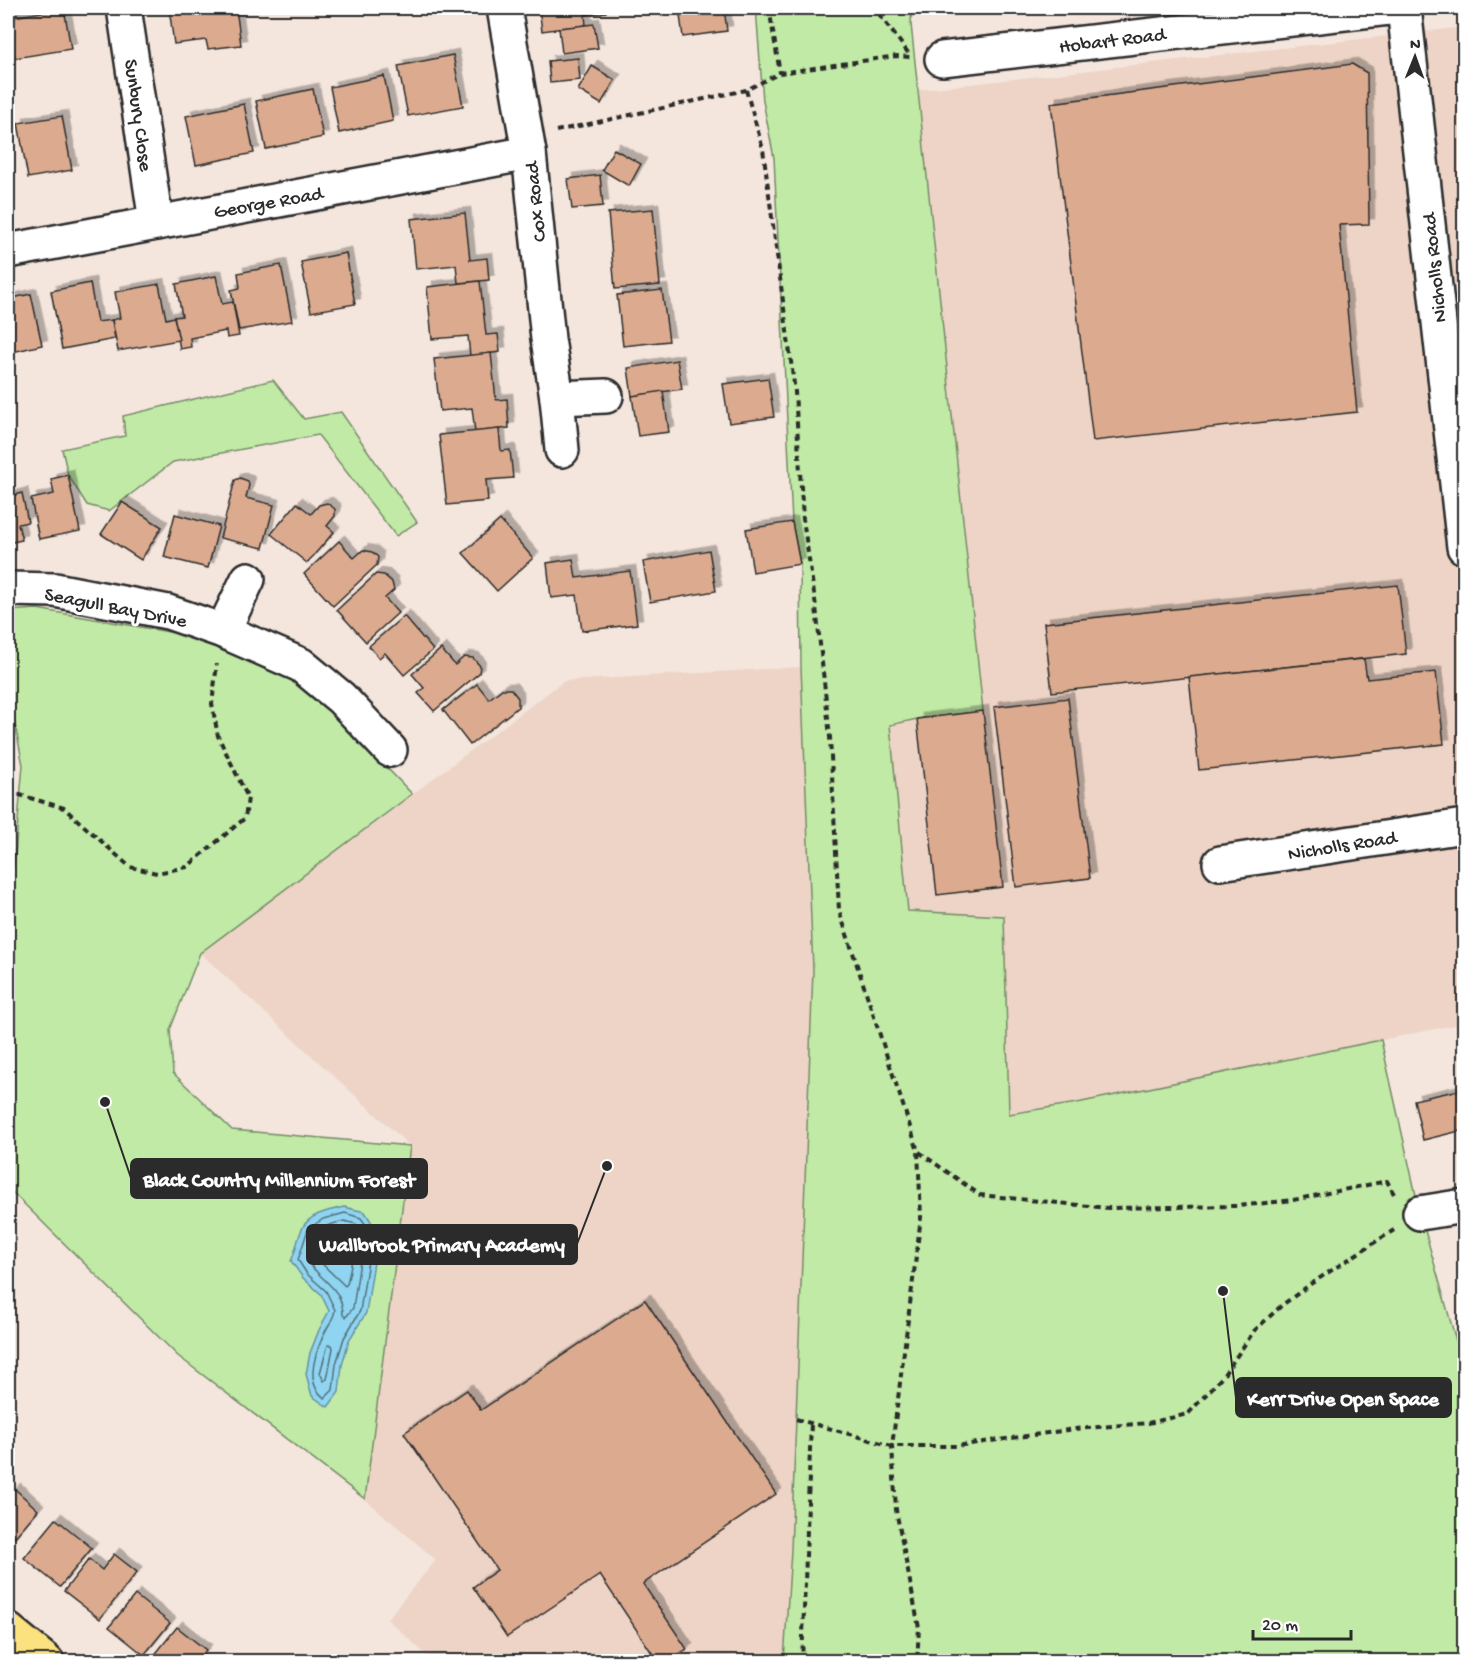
<svg xmlns="http://www.w3.org/2000/svg" width="1472" height="1669" font-family="'Gochi Hand',sans-serif">
<style>
.built{fill:#edd4c6}
.green{fill:#c0eaa6;stroke:#768a68;stroke-width:1.5}
.water{fill:#8fd4f1;stroke:#6790a2;stroke-width:1.5}
.lines{fill:none;stroke-linecap:round;stroke-linejoin:round}
.shore{stroke:#536f7a;stroke-width:1.5}
.building{fill:#dcab8f;stroke:#2b2b2b;stroke-width:1.5;filter:url(#shadow)}
.minor-casing{stroke:#2b2b2b;stroke-width:38}
.major-casing{stroke:#2b2b2b;stroke-width:38}
.path{stroke:#2b2b2b;stroke-width:4;stroke-dasharray:6 4.5;stroke-linecap:butt}
.minor{stroke:#fff;stroke-width:33}
.major{stroke:#fbe180;stroke-width:33}
.labels{text-anchor:middle;stroke-width:6;stroke-linejoin:round;paint-order:stroke}
.street-label{font-size:20px;fill:#2b2b2b;stroke:#fff}
.leader{fill:none;stroke:#2b2b2b;stroke-width:2}
.callout-dot{fill:#2b2b2b;stroke:#fff;stroke-width:2}
.callout{fill:#2b2b2b;stroke:#2b2b2b;stroke-width:2}
.callout-label{font-size:21px;text-anchor:middle;font-weight:bold;fill:#fff}
</style>
<defs>
<filter id="shadow"><feDropShadow dx="5.5" dy="-5.5" stdDeviation="0" flood-color="#0004"/></filter>
</defs>
<rect width="100%" height="100%" fill="#f4e6dd"/>
<filter id="ink" filterUnits="userSpaceOnUse"><feTurbulence type="fractalNoise" baseFrequency=".0167" numOctaves="2"/><feDisplacementMap in="SourceGraphic" scale="12" xChannelSelector="R" yChannelSelector="G"/><feConvolveMatrix kernelMatrix="1 2 1 2 8 2 1 2 1" color-interpolation-filters="sRGB"/></filter>
<g filter="url(#ink)">
<!-- built -->
<g class="built">
<polygon points="1464,27 1464,1023 1077,1103 1009,1114 1004,917 908,911 890,725 917,719 983,711 918,90"/>
<polygon points="801,667 813,970 791,1550 784,1661 433,1661 387,1619 436,1560 365,1499 410,1146 200,953 564,681"/>
</g>
<!-- green -->
<g class="green">
<polygon points="756,8 912,8 911,24 983,711 917,719 890,725 908,911 1004,916 1009,1114 1077,1103 1381,1040 1420,1213 1464,1369 1464,1661 1056,1662 1049,1655 1042,1662 784,1661 791,1550 813,970 801,667 800,564 792,522 774,158 763,101"/>
<polygon points="273,380 304,419 341,412 417,522 396,536 318,435 173,462 109,511 87,505 68,475 62,449 125,436 123,416"/>
<polygon points="37,609 192,636 307,684 412,794 200,953 170,1030 173,1073 232,1130 410,1146 365,1499 178,1356 8,1188 8,876 14,865 23,765 8,689 8,611"/>
</g>
<!-- water -->
<path class="water" d="M344 1207 365 1212 375 1228 374 1262 366 1313 349 1340 342 1365 339 1392 328 1407 312 1396 306 1374 310 1353 319 1330 329 1311 321 1294 303 1278 291 1261C296 1251 297 1240 302 1229 308 1214 330 1210 344 1207Z"/>
<g class="lines">
<!-- shore -->
<g class="shore">
<path d="M345 1213 361 1218 369 1229 368 1261 360 1311 344 1338 336 1364 333 1390 325 1398C303 1384 316 1351 325 1332 329 1324 334 1318 335 1310L326 1291 307 1274 298 1260 308 1229 323 1219Z"/>
<path d="M344 1221 356 1224 361 1232 360 1261 353 1308 346 1317 343 1315C343 1287 319 1280 307 1260 318 1232 310 1229 344 1221Z"/>
<path d="M343 1230 350 1232C357 1245 350 1269 347 1284L345 1286 317 1259C323 1239 322 1236 343 1230Z"/>
<polygon points="328,1345 332,1345 333,1348 327,1379 324,1381 320,1373"/>
</g>
</g>
<!-- building -->
<g class="building">
<polygon points="64,8 71,49 15,58 8,18"/>
<polygon points="169,8 236,8 241,45 208,49 206,40 174,44"/>
<polygon points="539,8 606,8 606,12 585,15 586,25 542,31"/>
<polygon points="679,8 724,8 727,31 683,37"/>
<polygon points="594,24 598,48 562,53 559,28"/>
<polygon points="453,55 463,106 408,116 398,66"/>
<polygon points="578,58 580,80 550,83 548,61"/>
<polygon points="1352,64 1367,73 1369,224 1339,225 1357,412 1093,441 1051,103"/>
<polygon points="592,66 615,80 601,104 578,90"/>
<polygon points="384,76 393,121 339,133 330,87"/>
<polygon points="313,89 323,137 266,149 256,101"/>
<polygon points="244,104 254,153 196,165 186,116"/>
<polygon points="62,116 72,170 28,178 18,123"/>
<polygon points="614,149 641,164 629,186 602,170"/>
<polygon points="600,175 603,206 572,209 568,179"/>
<polygon points="653,209 660,285 615,289 608,213"/>
<polygon points="465,213 470,260 487,258 489,280 458,283 456,265 416,269 411,219"/>
<polygon points="346,253 355,304 311,312 301,262"/>
<polygon points="281,265 292,321 239,330 231,290 240,288 238,273"/>
<polygon points="216,276 222,304 233,302 239,336 227,338 226,331 190,338 191,347 180,349 174,317 182,316 176,284"/>
<polygon points="480,281 486,335 498,334 500,352 470,356 468,336 432,339 427,287"/>
<polygon points="90,283 97,322 112,320 115,339 62,349 51,291"/>
<polygon points="159,284 166,319 174,317 179,340 118,351 112,320 120,318 115,292"/>
<polygon points="662,290 669,341 623,346 617,295"/>
<polygon points="31,294 42,345 8,353 8,299"/>
<polygon points="491,353 496,400 507,399 509,428 475,432 472,408 440,411 434,359"/>
<polygon points="677,360 682,389 632,396 628,368"/>
<polygon points="768,378 774,417 729,423 723,384"/>
<polygon points="663,391 669,432 638,436 632,396"/>
<polygon points="499,429 501,451 510,450 513,478 486,480 488,501 447,505 439,435"/>
<polygon points="68,475 80,531 39,539 31,499 54,494 51,479"/>
<polygon points="240,478 248,481 249,485 246,498 274,505 263,548 220,538 235,480"/>
<polygon points="22,493 28,522 18,524 22,540 8,543 8,497"/>
<polygon points="122,502 162,527 141,560 101,534"/>
<polygon points="297,503 311,514 319,505 327,503 335,509 335,516 327,526 334,532 307,563 271,534"/>
<polygon points="175,514 219,526 208,568 164,557"/>
<polygon points="500,520 533,558 497,591 463,553"/>
<polygon points="792,522 800,564 753,572 746,529"/>
<polygon points="339,541 354,558 363,550 372,552 378,557 377,565 333,606 304,574"/>
<polygon points="709,550 716,591 650,602 643,562"/>
<polygon points="573,559 576,578 630,571 637,624 582,631 577,595 551,598 547,563"/>
<polygon points="376,574 384,575 392,582 394,590 385,598 398,613 366,642 337,610"/>
<polygon points="1398,585 1406,654 1052,692 1044,623"/>
<polygon points="404,616 433,650 404,675 385,653 379,658 369,646"/>
<polygon points="441,649 455,665 464,657 473,658 480,666 479,673 434,711 418,693 424,688 412,674"/>
<polygon points="1364,659 1367,679 1436,672 1444,744 1199,770 1189,677"/>
<polygon points="477,684 489,699 502,689 511,689 518,698 518,707 470,745 443,710"/>
<polygon points="1068,698 1090,878 1016,887 994,707"/>
<polygon points="983,711 1003,887 937,895 917,719"/>
<polygon points="1464,1089 1464,1130 1423,1140 1414,1100"/>
<polygon points="645,1300 776,1494 643,1584 687,1649 667,1662 658,1662 600,1575 507,1637 473,1587 497,1570 404,1433 467,1390 481,1410"/>
<polygon points="15,1489 38,1510 8,1545 8,1497"/>
<polygon points="56,1519 92,1548 60,1587 24,1558"/>
<polygon points="114,1554 137,1572 100,1619 64,1591 89,1559 102,1570"/>
<polygon points="135,1595 170,1623 144,1655 109,1627"/>
<polygon points="177,1627 206,1650 197,1662 149,1662"/>
</g>
<g class="lines">
<!-- minor casing -->
<g class="minor-casing">
<g id="minor">
<polyline points="124,8 156,222"/>
<polyline points="504,8 529,153 548,339 557,398 562,450"/>
<polyline points="1404,8 1464,547"/>
<polyline points="942,59 1389,8"/>
<polyline points="8,251 529,153"/>
<polyline points="557,398 606,396"/>
<polyline points="8,589 55,590 168,612 223,631 301,665 341,698 390,750"/>
<polyline points="223,631 248,579"/>
<polyline points="1220,863 1464,826"/>
<polyline points="1420,1213 1464,1206"/>
</g>
</g>
<!-- major casing -->
<g class="major-casing">
<polyline id="major" points="8,1630 47,1662"/>
</g>
<!-- path -->
<g class="path">
<polyline points="769,8 780,73"/>
<polyline points="871,8 879,14 909,54"/>
<polyline points="746,90 763,149 795,392 803,519 816,607 830,737 839,910 918,1151 921,1217 892,1446 896,1510 919,1628 917,1662"/>
<polyline points="556,131 746,90 780,73 896,56 911,57"/>
<polyline points="8,794 20,795 64,808 130,867 157,873 187,867 245,818 248,798 218,736 212,704 217,664"/>
<polyline points="919,1152 980,1195 1108,1208 1238,1206 1293,1200 1387,1181 1394,1194"/>
<polyline points="796,1419 892,1446 956,1446 1075,1429 1148,1423 1188,1414 1223,1376 1254,1331 1281,1306 1312,1283 1394,1230"/>
<polyline points="802,1662 811,1423"/>
</g>
<!-- minor -->
<use href="#minor" class="minor"/>
<!-- major -->
<use href="#major" class="major"/>
</g>
</g>
<g class="labels">
<!-- street labels -->
<g class="street-label">
<text transform="translate(1112 39) rotate(-7)" y="7">Hobart Road</text>
<text transform="translate(140 115) rotate(82)" y="7">Sunbury Close</text>
<text transform="translate(268 201) rotate(-10)" y="7">George Road</text>
<text transform="translate(534 202) rotate(-96)" y="7">Cox Road</text>
<text transform="translate(1433 268) rotate(-96)" y="7">Nicholls Road</text>
<text transform="translate(116 606) rotate(11)" y="7">Seagull Bay Drive</text>
<text transform="translate(1342 844) rotate(-9)" y="7">Nicholls Road</text>
</g>
</g>
<!-- callouts -->
<path class="leader" d="M105 1102L131 1178M607 1166L577 1244M1223 1291L1236 1398"/>
<g class="callout-dot">
<circle cx="105" cy="1102" r="6"/>
<circle cx="607" cy="1166" r="6"/>
<circle cx="1223" cy="1291" r="6"/>
</g>
<g class="callout">
<rect x="131" y="1159" width="296" height="39" rx="6"/>
<rect x="307" y="1225" width="270" height="39" rx="6"/>
<rect x="1236" y="1378" width="215" height="39" rx="6"/>
</g>
<g class="callout-label">
<text x="279" y="1186">Black Country Millennium Forest</text>
<text x="442" y="1251">Wallbrook Primary Academy</text>
<text x="1343" y="1405">Kerr Drive Open Space</text>
</g>
<!-- margin -->
<rect width="1472" height="1669" fill="none" stroke="#fff" stroke-width="30"/>
<rect x="15" y="15" width="1442" height="1639" fill="none" stroke="#2b2b2b" stroke-width="2" filter="url(#ink)"/>
<!-- north arrow -->
<g transform="translate(1415 57) rotate(1)" stroke="#ffffff" stroke-width="4.5" paint-order="stroke">
<path d="M0-4.5L10 22L0 15L-10 22Z" fill="#2b2b2b"/>
<text y="-9" font-size="16" font-weight="bold" text-anchor="middle" fill="#2b2b2b">N</text>
</g>
<!-- scale -->
<path d="M1253 1630v9h98v-9" fill="none" stroke="#2b2b2b" stroke-width="3"/>
<text x="1262" y="1630" font-size="18" fill="#2b2b2b" stroke="#ffffff" stroke-width="4.5" paint-order="stroke">20 m</text>
</svg>
